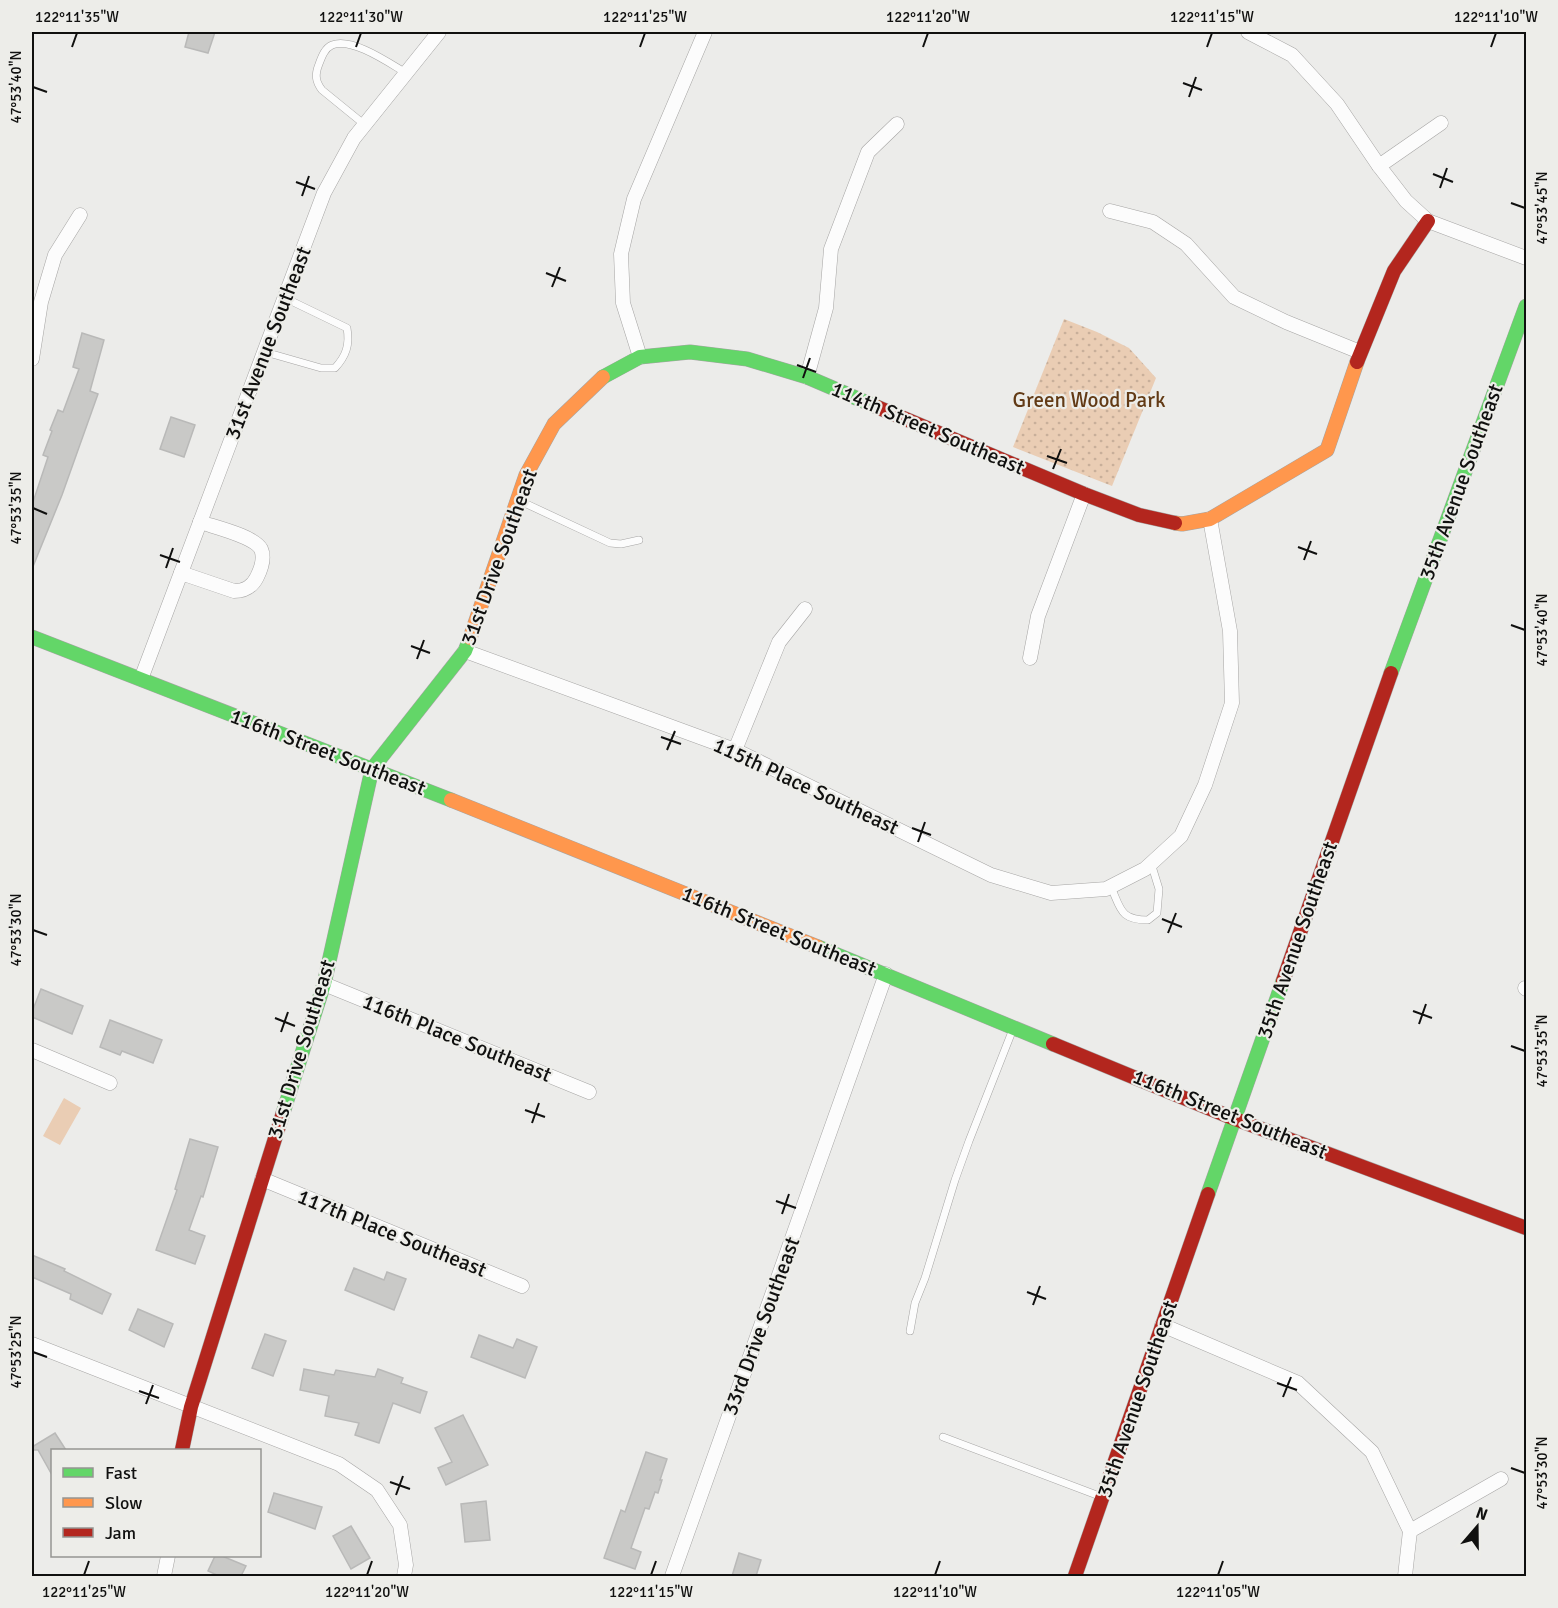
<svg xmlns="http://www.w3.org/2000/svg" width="1558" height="1608" font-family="Signika,sans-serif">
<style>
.grass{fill:url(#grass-dots)}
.pitch{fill:#eacdb4}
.building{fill:#c9c9c7;stroke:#b9b9b8;stroke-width:1.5}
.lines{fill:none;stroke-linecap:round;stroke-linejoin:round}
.lane-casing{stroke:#a6a5a4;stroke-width:8}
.street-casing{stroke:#a6a5a4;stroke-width:15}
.fast-casing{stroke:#a6a5a4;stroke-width:15}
.slow-casing{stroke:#a6a5a4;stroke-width:15}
.jam-casing{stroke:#a6a5a4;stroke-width:15}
.lane{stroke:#fcfcfc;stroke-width:7}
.street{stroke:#fcfcfc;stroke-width:14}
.fast{stroke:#63d668;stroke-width:14}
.slow{stroke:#ff974d;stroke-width:14}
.jam{stroke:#b3261e;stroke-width:14}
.ticks{fill:none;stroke:#10100f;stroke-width:2}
.labels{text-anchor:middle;stroke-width:4.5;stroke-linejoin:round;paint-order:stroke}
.street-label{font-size:21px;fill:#10100f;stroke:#edede9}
.park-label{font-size:21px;fill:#623a15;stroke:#edede9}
.neatline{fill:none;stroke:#10100f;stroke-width:2}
.ticks-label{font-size:15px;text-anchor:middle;fill:#10100f}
</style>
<defs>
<pattern id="grass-dots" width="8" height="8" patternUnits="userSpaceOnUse" patternTransform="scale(1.5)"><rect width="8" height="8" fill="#eacdb4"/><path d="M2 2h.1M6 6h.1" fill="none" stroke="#c8af9a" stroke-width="1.8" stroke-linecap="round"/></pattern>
</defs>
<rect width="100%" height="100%" fill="#ececea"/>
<!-- grass -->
<polygon class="grass" points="1064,319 1097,332 1129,348 1156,378 1112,486 1013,447"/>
<!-- pitch -->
<polygon class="pitch" points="64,1098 81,1108 60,1145 43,1136"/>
<!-- building -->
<g class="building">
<polygon points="189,32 215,32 208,53 185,47"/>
<polygon points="82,333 104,340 90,391 98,394 62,495 32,569 32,505 48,457 43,455 52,431 50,430 58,410 63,412 79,369 73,367"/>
<polygon points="171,417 195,425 184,457 160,449"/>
<polygon points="41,989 83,1006 72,1034 32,1017 32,1012"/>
<polygon points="110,1020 162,1040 153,1063 122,1051 120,1055 100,1047"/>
<polygon points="190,1139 218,1147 203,1197 201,1196 189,1230 205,1236 195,1264 156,1250 177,1190 175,1189"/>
<polygon points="32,1255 65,1269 64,1271 111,1294 102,1314 70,1299 71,1294 32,1277"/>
<polygon points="354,1268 384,1280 387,1272 406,1279 394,1310 345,1290"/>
<polygon points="138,1309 173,1324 164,1347 129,1330"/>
<polygon points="265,1334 286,1341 273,1376 252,1368"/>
<polygon points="479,1335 513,1348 517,1339 537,1347 525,1378 471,1357"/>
<polygon points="304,1369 334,1375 336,1370 375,1377 378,1369 403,1378 401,1383 427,1392 420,1413 393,1403 379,1443 355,1435 359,1423 325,1416 329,1396 300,1390"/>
<polygon points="463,1415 488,1465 446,1485 438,1468 452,1462 435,1428"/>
<polygon points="55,1433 66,1450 52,1450 52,1475 38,1450 32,1450 32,1447"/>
<polygon points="646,1452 667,1459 660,1480 662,1480 658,1493 655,1492 649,1509 645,1508 631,1548 641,1552 635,1569 604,1558 621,1510 625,1512"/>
<polygon points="274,1493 322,1507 315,1529 268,1512"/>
<polygon points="486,1501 490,1540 465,1542 461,1504"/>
<polygon points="351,1526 370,1558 351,1569 333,1536"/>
<polygon points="739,1553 761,1560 756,1576 732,1576"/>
<polygon points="215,1556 222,1556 246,1566 241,1576 219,1576 208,1571"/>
</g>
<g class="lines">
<!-- lane casing -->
<g class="lane-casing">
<g id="lane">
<path d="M365 125 322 90C315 81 315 74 319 64 322 56 325 48 332 45 352 37 389 63 406 73"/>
<path d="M265 352 321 368H335C346 356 350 345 347 328L285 298"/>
<polyline points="518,500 610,543 621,544 639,540"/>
<path d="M1111 887C1121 909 1120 920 1148 920L1157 913 1159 889 1151 863"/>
<polyline points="910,1331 915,1303 925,1278 955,1180 969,1141 1013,1029"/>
<polyline points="943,1437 1102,1497"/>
</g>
</g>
<!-- street casing -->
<g class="street-casing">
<g id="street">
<polyline points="1248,32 1292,55 1337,104 1379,166 1406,201 1428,221 1526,258"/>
<polyline points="1379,166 1441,123"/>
<polyline points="1110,211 1153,222 1186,244 1234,297 1286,322 1360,352"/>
<polyline points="640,357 623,303 621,254 634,199 705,32"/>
<polyline points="32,359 41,302 55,255 80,215"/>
<polyline points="807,377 826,308 831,249 868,152 897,124"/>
<path d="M181 573 234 591C245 591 252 587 257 577 261 569 265 558 261 549 254 536 214 527 200 522"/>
<polyline points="465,651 735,750 991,875 1051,893 1106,889 1145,869 1181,836 1205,785 1232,703 1230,631 1210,519"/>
<polyline points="1030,658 1038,616 1084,494"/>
<polyline points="141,679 324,193 354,138 439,32"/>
<polyline points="735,750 779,642 805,609"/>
<polyline points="324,984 589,1092"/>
<polyline points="1525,988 1526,989"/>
<polyline points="32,1050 110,1083"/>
<polyline points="262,1179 522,1286"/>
<polyline points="1162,1325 1298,1383 1372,1452 1410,1531 1405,1576"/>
<polyline points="32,1344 339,1464 377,1490 400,1525 406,1565 404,1576"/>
<polyline points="1410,1531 1501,1479"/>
<polyline points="164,1576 168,1556"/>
<polyline points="672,1576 886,974"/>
</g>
</g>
<!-- fast casing -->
<g class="fast-casing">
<g id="fast">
<polyline points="603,377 640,357 690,352 747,359 807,377 877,407"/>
<polyline points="32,637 451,800"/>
<polyline points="1391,673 1526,306"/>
<polyline points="818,947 1053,1044"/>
<polyline points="283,1113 324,984 372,769 465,651 470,638"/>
<polyline points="1208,1194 1283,981"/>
</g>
</g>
<!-- slow casing -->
<g class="slow-casing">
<g id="slow">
<polyline points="1175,523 1182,524 1210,519 1327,450 1357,362"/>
<polyline points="470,638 526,475 554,424 603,377"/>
<polyline points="451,800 818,947"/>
</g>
</g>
<!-- jam casing -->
<g class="jam-casing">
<g id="jam">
<polyline points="1357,362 1394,271 1428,221"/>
<polyline points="877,407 1084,494 1139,515 1175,523"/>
<polyline points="1283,981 1391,673"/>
<polyline points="1053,1044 1235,1119 1526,1228"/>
<polyline points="182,1450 191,1407 283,1113"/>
<polyline points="1075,1576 1208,1194"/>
</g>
</g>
<!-- lane -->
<use href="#lane" class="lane"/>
<!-- street -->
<use href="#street" class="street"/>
<!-- fast -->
<use href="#fast" class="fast"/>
<!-- slow -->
<use href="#slow" class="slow"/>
<!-- jam -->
<use href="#jam" class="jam"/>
</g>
<!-- ticks -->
<path class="ticks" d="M72 47 77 33M356 47 361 33M640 47 645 33M923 47 928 33M1207 47 1212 33M1491 47 1496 33M1183 83 1202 90M33 87 47 92M1189 97 1196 77M1433 174 1453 182M296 182 315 189M1440 188 1447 168M302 196 309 176M1511 203 1525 208M546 273 566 281M552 287 560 267M797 365 816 372M803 378 810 358M1047 456 1067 463M1053 469 1061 449M33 508 47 514M1298 547 1317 554M160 555 180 562M1304 560 1311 541M166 568 173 548M1511 625 1525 630M411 646 430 653M417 659 424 640M661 737 681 744M667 750 675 731M912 828 931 835M918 842 925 822M1162 919 1182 927M33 930 47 935M1168 933 1176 913M1413 1011 1432 1018M275 1018 295 1026M1419 1024 1426 1004M281 1032 288 1012M1511 1046 1525 1051M525 1110 545 1117M532 1123 539 1103M776 1201 796 1208M782 1214 789 1194M1027 1292 1046 1299M1033 1305 1040 1286M33 1352 47 1357M1277 1383 1297 1390M139 1391 159 1398M1283 1397 1291 1377M146 1404 153 1385M1511 1468 1525 1473M390 1482 410 1489M396 1495 403 1476M84 1575 89 1561M367 1575 372 1561M651 1575 656 1561M935 1575 940 1561M1218 1575 1223 1561"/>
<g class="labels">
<!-- street labels -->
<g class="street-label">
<text transform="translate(268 343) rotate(-69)" y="7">31st Avenue Southeast</text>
<text transform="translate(928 428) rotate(23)" y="7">114th Street Southeast</text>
<text transform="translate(1461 482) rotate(-70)" y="7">35th Avenue Southeast</text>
<text transform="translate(499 557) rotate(-70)" y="7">31st Drive Southeast</text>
<text transform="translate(328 752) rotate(21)" y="7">116th Street Southeast</text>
<text transform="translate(806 786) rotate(25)" y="7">115th Place Southeast</text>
<text transform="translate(779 931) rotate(22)" y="7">116th Street Southeast</text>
<text transform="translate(1297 940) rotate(-71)" y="7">35th Avenue Southeast</text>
<text transform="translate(457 1038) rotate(22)" y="7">116th Place Southeast</text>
<text transform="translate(301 1049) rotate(-73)" y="7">31st Drive Southeast</text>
<text transform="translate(1230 1114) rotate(22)" y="7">116th Street Southeast</text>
<text transform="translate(392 1233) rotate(22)" y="7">117th Place Southeast</text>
<text transform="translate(761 1326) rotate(-70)" y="7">33rd Drive Southeast</text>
<text transform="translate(1137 1399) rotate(-71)" y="7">35th Avenue Southeast</text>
</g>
<!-- park labels -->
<g class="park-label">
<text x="1089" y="407">Green Wood Park</text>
</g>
</g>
<!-- border -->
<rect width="1558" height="1608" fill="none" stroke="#edede9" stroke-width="66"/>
<!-- legend -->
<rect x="51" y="1449" width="210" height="108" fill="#edede9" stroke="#959592" stroke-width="1.5"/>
<rect x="63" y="1468" width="30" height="9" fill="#63d668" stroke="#959592" stroke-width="1.5"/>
<text x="105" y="1479" font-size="18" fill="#10100f">Fast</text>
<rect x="63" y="1498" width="30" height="9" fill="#ff974d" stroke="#959592" stroke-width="1.5"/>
<text x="105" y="1509" font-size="18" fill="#10100f">Slow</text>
<rect x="63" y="1528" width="30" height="9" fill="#b3261e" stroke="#959592" stroke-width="1.5"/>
<text x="105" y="1539" font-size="18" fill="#10100f">Jam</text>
<!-- north arrow -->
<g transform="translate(1477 1527) rotate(20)" stroke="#edede9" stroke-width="4.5" paint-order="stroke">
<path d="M0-4.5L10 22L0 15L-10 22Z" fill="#10100f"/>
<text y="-9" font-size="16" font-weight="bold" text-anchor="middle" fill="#10100f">N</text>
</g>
<rect x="33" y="33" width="1492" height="1542" class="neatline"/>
<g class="ticks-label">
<text x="77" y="22">122°11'35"W</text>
<text x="361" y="22">122°11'30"W</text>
<text x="645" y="22">122°11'25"W</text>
<text x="928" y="22">122°11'20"W</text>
<text x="1212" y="22">122°11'15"W</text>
<text x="1496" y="22">122°11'10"W</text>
<text transform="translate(16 87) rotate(-90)" y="5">47°53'40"N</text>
<text transform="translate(1542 208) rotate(-90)" y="5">47°53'45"N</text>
<text transform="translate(16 508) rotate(-90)" y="5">47°53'35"N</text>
<text transform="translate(1542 630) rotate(-90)" y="5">47°53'40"N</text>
<text transform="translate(16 930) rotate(-90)" y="5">47°53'30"N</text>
<text transform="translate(1542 1051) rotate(-90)" y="5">47°53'35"N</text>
<text transform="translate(16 1352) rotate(-90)" y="5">47°53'25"N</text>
<text transform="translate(1542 1473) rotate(-90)" y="5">47°53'30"N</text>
<text x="84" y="1597">122°11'25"W</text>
<text x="367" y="1597">122°11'20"W</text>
<text x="651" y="1597">122°11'15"W</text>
<text x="935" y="1597">122°11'10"W</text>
<text x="1218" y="1597">122°11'05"W</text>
</g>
</svg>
